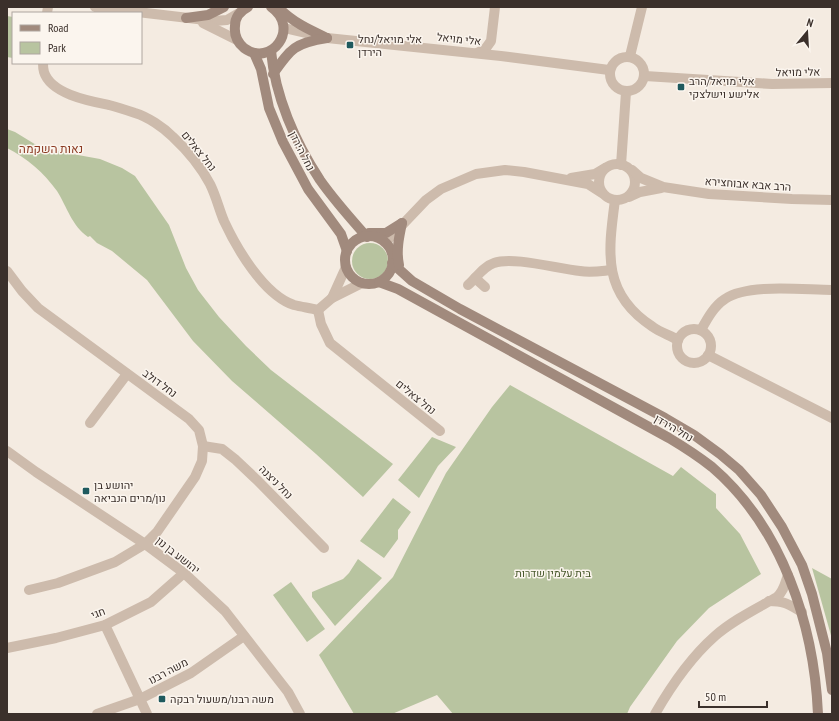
<svg xmlns="http://www.w3.org/2000/svg" width="839" height="721" font-family="'PT Sans Narrow',Heebo,sans-serif">
<style>
.green{fill:#b8c4a0}
.lines{fill:none;stroke-linecap:round;stroke-linejoin:round}
.minor{stroke:#cdbbac;stroke-width:10}
.tertiary{stroke:#cdbbac;stroke-width:10}
.secondary{stroke:#a18a7d;stroke-width:10}
.poi-dot{fill:#1f5a5e;stroke:#fbf5ee;stroke-width:1.5}
.labels{text-anchor:middle;stroke-width:3;stroke-linejoin:round;paint-order:stroke}
.poi-label{font-size:11px;fill:#3b302b;stroke:#fbf5ee;text-anchor:start}
.street-label{font-size:11px;fill:#3b302b;stroke:#fbf5ee}
.park-label{font-size:11px;fill:#4a5a2e;stroke:#fbf5ee}
.neighbourhood-label{font-size:12px;fill:#8c3b22;stroke:#fbf5ee}
</style>
<rect width="100%" height="100%" fill="#f4ebe1"/>
<!-- green -->
<g class="green">
<polygon points="7,16 13,17 13,58 7,57"/>
<path d="M7 129 15 132 51 154 56 151 100 159 122 168 135 176 169 225 186 268 198 290 219 317 246 346 271 370 393 464 363 497 316 454 232 381 193 341 147 280 112 251 97 243 90 236 88 237C72 226 67 207 57 191 44 173 27 158 7 148Z"/>
<circle cx="370" cy="261" r="18"/>
<polygon points="510,385 673,476 681,467 716,494 716,508 740,534 761,574 709,608 677,641 630,707 627,714 453,714 437,695 392,714 354,714 319,655 393,577 446,473 492,407"/>
<polygon points="432,437 456,447 438,466 419,498 398,480"/>
<polygon points="393,498 411,512 398,530 398,539 384,558 360,541"/>
<polygon points="358,559 382,578 335,626 312,597 312,592 343,579 349,573"/>
<polygon points="812,568 832,579 832,639"/>
<polygon points="291,582 325,629 307,642 273,595"/>
</g>
<g class="lines">
<!-- minor -->
<g class="minor">
<polyline points="47,13 48,7"/>
<polyline points="477,53 486,48 491,41 495,7"/>
<polyline points="630,56 642,7"/>
<path d="M43 63C43 66 43 69 44 72 51 94 89 101 109 105 117 107 126 110 135 113 148 117 163 127 173 137 187 150 201 167 210 184 216 196 219 209 224 221 237 249 264 295 294 305 302 307 310 308 318 310L332 298 362 283"/>
<circle cx="617" cy="182" r="18"/>
<polyline points="621,165 626,92"/>
<polyline points="632,170 641,178 663,187 709,194 792,199 832,200"/>
<polyline points="571,178 595,174 605,168"/>
<polyline points="629,197 640,192 661,188"/>
<path d="M615 200C608 253 602 294 653 327 660 332 669 335 678 340"/>
<polyline points="385,243 426,200 441,189 476,174 505,170 524,172 588,184 602,193"/>
<polyline points="7,271 22,291 38,308 189,419 199,430 203,446 202,461 195,477 157,532 145,544 115,562 58,583 29,590"/>
<polyline points="475,278 485,287"/>
<path d="M468 285C476 278 484 266 494 263 513 256 558 269 580 271 591 273 601 271 611 270"/>
<polyline points="332,298 346,267"/>
<polyline points="318,310 321,324 330,343 440,431"/>
<circle cx="694" cy="346" r="17"/>
<path d="M701 330C707 319 714 306 725 299 748 283 804 290 832 290"/>
<polyline points="708,355 832,418"/>
<polyline points="90,423 127,374"/>
<polyline points="203,446 222,449 236,460 256,479 324,548"/>
<path d="M769 601C785 601 788 604 802 612"/>
<polyline points="105,625 147,714"/>
<polyline points="7,648 56,638 105,625 151,602 184,573"/>
<polyline points="97,714 140,699 191,673 244,636"/>
<path d="M655 714C671 686 690 658 715 636 733 620 756 609 777 597 784 591 785 583 788 575"/>
</g>
<!-- tertiary -->
<g class="tertiary">
<polyline points="95,7 214,21 227,20 239,13"/>
<polyline points="203,23 237,40"/>
<polyline points="284,28 327,38 501,56 609,70"/>
<circle cx="627" cy="74" r="17"/>
<polyline points="645,76 772,84 832,83"/>
<polyline points="7,451 36,472 145,544 184,573 225,611 288,692 300,714"/>
</g>
<!-- secondary -->
<g class="secondary">
<path d="M248 7C240 11 235 17 235 26 234 35 238 43 244 48 271 68 301 28 271 7"/>
<path d="M280 9C294 23 310 30 327 38"/>
<polyline points="186,18 208,15 224,7"/>
<path d="M271 51C275 96 295 142 320 180 334 200 351 219 367 237"/>
<polyline points="254,53 261,69 269,108 283,142 308,189 341,234 347,251"/>
<path d="M273 74C291 48 295 43 327 38"/>
<polyline points="369,233 386,233 402,223"/>
<circle cx="369" cy="260" r="24"/>
<polyline points="392,263 412,281 460,309 665,418 694,435 720,454 739,470 761,495 782,527 802,565 812,594 827,653 832,690"/>
<path d="M399 265C396 251 399 237 402 223"/>
<path d="M379 282 398 289 669 438C684 447 698 456 712 467 782 527 814 624 818 714"/>
</g>
</g>
<!-- markers -->
<g class="poi-dot">
<rect x="346" y="41" width="8" height="8" rx="2"/>
<rect x="677" y="83" width="8" height="8" rx="2"/>
<rect x="82" y="487" width="8" height="8" rx="2"/>
<rect x="158" y="695" width="8" height="8" rx="2"/>
</g>
<g class="labels">
<!-- poi labels -->
<g class="poi-label">
<text x="358" y="43">אלי מויאל/נחל<tspan x="358" dy="13">הירדן</tspan></text>
<text x="689" y="85">אלי מויאל/הרב<tspan x="689" dy="13">אלישע וישלצקי</tspan></text>
<text x="94" y="489">יהושע בן<tspan x="94" dy="13">נון/מרים הנביאה</tspan></text>
<text x="170" y="703">משה רבנו/משעול רבקה</text>
</g>
<!-- street labels -->
<g class="street-label">
<text transform="translate(459 39) rotate(6)" y="4">אלי מויאל</text>
<text transform="translate(798 72) rotate(-1)" y="4">אלי מויאל</text>
<text transform="translate(199 151) rotate(51)" y="4">נחל צאלים</text>
<text transform="translate(302 151) rotate(63)" y="4">נחל הירדן</text>
<text transform="translate(748 184) rotate(4)" y="4">הרב אבא אבוחצירא</text>
<text transform="translate(160 383) rotate(36)" y="4">נחל דולב</text>
<text transform="translate(416 397) rotate(39)" y="4">נחל צאלים</text>
<text transform="translate(674 428) rotate(30)" y="4">נחל הירדן</text>
<text transform="translate(276 482) rotate(45)" y="4">נחל ניצנה</text>
<text transform="translate(178 555) rotate(38)" y="4">יהושע בן נון</text>
<text transform="translate(98 613) rotate(-20)" y="4">חגי</text>
<text transform="translate(168 671) rotate(-28)" y="4">משה רבנו</text>
</g>
<!-- park labels -->
<g class="park-label">
<text x="553" y="577">בית עלמין שדרות</text>
</g>
<!-- neighbourhood labels -->
<g class="neighbourhood-label">
<text x="51" y="153">נאות השקמה</text>
</g>
</g>
<!-- border -->
<rect width="839" height="721" fill="none" stroke="#3b302b" stroke-width="16"/>
<!-- legend -->
<rect x="12" y="12" width="130" height="52" fill="#fbf5ee" stroke="#aea6a0"/>
<rect x="20" y="25" width="20" height="6" fill="#a18a7d" stroke="#aea6a0"/>
<text x="48" y="32" font-size="12" fill="#3b302b">Road</text>
<rect x="20" y="42" width="20" height="12" fill="#b8c4a0" stroke="#aea6a0"/>
<text x="48" y="52" font-size="12" fill="#3b302b">Park</text>
<!-- north arrow -->
<g transform="translate(807 32) rotate(18)" stroke="#fbf5ee" stroke-width="3" paint-order="stroke">
<path d="M0-3L7 15L0 10L-7 15Z" fill="#3b302b"/>
<text y="-6" font-size="11" font-weight="bold" text-anchor="middle" fill="#3b302b">N</text>
</g>
<!-- scale -->
<path d="M699 701v6h68v-6" fill="none" stroke="#3b302b" stroke-width="2"/>
<text x="705" y="701" font-size="12" fill="#3b302b" stroke="#fbf5ee" stroke-width="3" paint-order="stroke">50 m</text>
</svg>
